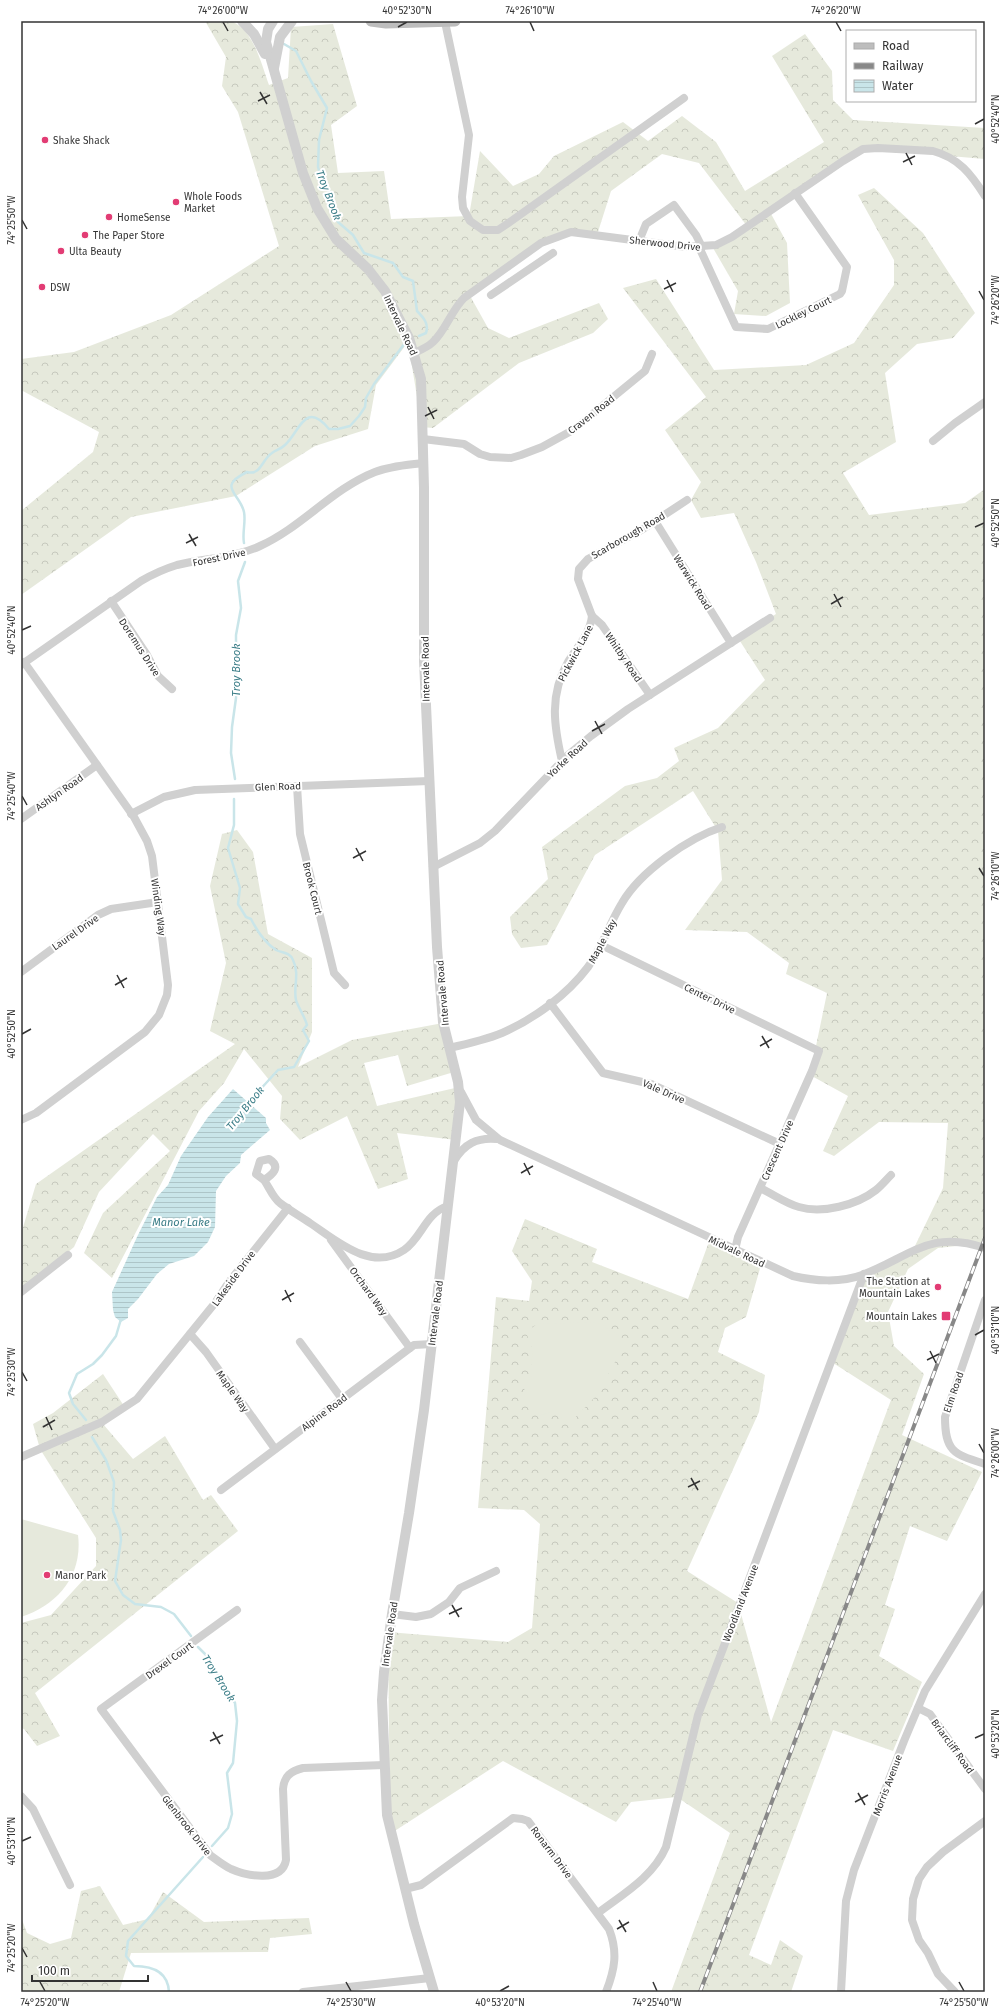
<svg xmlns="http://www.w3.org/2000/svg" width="1006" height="2013" font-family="'Fira Sans',sans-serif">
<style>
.forest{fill:url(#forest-crowns)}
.pitch{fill:#e6e9dc}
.water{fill:url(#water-rules)}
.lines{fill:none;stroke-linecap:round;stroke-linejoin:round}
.stream{stroke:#c9e5e9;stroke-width:2.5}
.minor{stroke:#d0d0d0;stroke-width:8}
.tertiary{stroke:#d0d0d0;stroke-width:10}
.secondary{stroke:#bdbdbd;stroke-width:11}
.rail-casing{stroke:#888;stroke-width:4}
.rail{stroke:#fff;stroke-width:2.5;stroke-dasharray:8;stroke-linecap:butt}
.ticks{fill:none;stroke:#333;stroke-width:1.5}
.poi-dot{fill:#e23c74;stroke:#fff;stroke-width:1.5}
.labels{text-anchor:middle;stroke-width:4;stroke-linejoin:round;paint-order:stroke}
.poi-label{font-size:10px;fill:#333;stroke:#fff;text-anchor:start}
.street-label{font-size:10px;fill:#333;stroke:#fff}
.water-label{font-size:11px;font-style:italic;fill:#3c7e88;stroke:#fff}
.neatline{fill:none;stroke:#333;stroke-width:1.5}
.ticks-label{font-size:10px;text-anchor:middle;fill:#333}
</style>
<defs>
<pattern id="forest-crowns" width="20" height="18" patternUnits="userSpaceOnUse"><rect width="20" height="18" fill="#e6e9dc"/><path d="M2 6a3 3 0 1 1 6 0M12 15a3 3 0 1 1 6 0" fill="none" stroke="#c6c8bd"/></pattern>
<pattern id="water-rules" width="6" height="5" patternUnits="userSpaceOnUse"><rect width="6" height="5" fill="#c9e5e9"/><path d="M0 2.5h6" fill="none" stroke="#adc5c8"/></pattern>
</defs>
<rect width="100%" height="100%" fill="#fff"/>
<!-- forest -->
<g class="forest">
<path d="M205 21C213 21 226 19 233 22 254 31 262 66 269 85L288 78 291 27 333 24 357 106 331 125 338 173 384 171 391 219 469 216 480 151 513 186 539 174 554 156 623 122 648 141 682 116 716 142 745 191 824 142 772 56 805 34 832 71 833 100 853 120 985 128V159L866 149 770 212 787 243 790 303 766 316 734 314 738 291 713 248 747 226 699 163 662 154 611 191 597 235H557L469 294 488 328 509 338 599 303 608 319 593 333 519 363 433 428 422 427 408 342 376 385 368 429 315 446 236 496 131 517 21 595V511L93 452 99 432 21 390V359L74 352 171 315 279 246 238 112 222 86 226 57Z"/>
<polygon points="874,188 923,233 975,313 953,338 917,344 885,373 896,442 843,473 869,515 965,503 985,489 985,1243 938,1248 908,1269 888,1312 894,1346 924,1374 902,1435 982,1472 947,1541 910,1526 885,1605 895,1609 879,1656 922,1682 893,1751 833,1730 749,1955 771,1965 780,1940 803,1956 791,1992 671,1992 730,1833 677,1797 631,1802 616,1822 503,1761 390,1834 388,1632 508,1642 532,1628 540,1524 524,1510 478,1508 496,1297 529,1301 532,1281 512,1251 525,1219 597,1249 592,1262 688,1299 710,1239 761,1265 746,1317 725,1328 718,1352 765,1375 759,1412 687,1571 738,1603 771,1722 891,1400 830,1361 861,1276 914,1248 943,1188 948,1123 879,1122 834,1156 823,1151 848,1096 810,1075 827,993 786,974 789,963 747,932 685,930 722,880 718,831 693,791 595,855 547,945 521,948 512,934 510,917 548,879 542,847 625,786 657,778 679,761 674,748 718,728 765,680 738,638 776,614 756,562 734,513 701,518 691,500 701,482 665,430 706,397 623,288 656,279 714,370 806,365 854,343 894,285 894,260 858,195"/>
<polygon points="237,830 253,852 268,934 312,958 312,1032 298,1067 352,1040 443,1023 454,1072 407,1086 398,1055 364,1063 377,1106 455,1088 456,1140 397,1133 408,1179 378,1189 347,1116 300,1140 280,1119 282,1096 244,1049 224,1083 199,1111 112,1278 84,1253 103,1213 170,1151 153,1134 99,1192 74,1247 21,1292 21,1234 36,1184 235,1044 210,1031 226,963 210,886 222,834"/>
<polygon points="103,1374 126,1409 103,1424 133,1459 165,1436 203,1500 211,1495 238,1531 35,1693 60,1736 37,1746 24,1729 21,1728 21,1623 51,1615 96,1566 96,1538 40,1449 33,1424 53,1413"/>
<polygon points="100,1886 123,1925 148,1919 163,1892 204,1922 309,1918 312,1934 270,1938 268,1952 131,1953 119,1992 21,1992 21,1917 27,1933 50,1944 71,1938 81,1891"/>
</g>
<!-- pitch -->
<g class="pitch">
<polygon points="597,1322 627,1341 595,1397 570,1423 551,1412 538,1416 529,1405 524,1388 533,1374 531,1363 533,1351 526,1332 537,1324"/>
<path d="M21 1519 78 1535C83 1575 58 1605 21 1617Z"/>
</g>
<!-- water -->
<polygon class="water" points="233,1089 266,1118 266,1123 270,1130 241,1155 240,1163 226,1176 216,1191 215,1227 208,1242 194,1256 169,1264 157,1274 138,1299 128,1309 128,1318 121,1322 115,1317 113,1310 112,1292 137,1237 157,1197 168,1185 181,1156 208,1117"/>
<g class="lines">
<!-- stream -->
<g class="stream">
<path d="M284 44 296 51 311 81 327 108 319 140 318 167 323 183 329 190 330 204 338 222 353 235 364 253 393 263 403 277 413 281 417 311C424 318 429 324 426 333L419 336"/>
<path d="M244 543C242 533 246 522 244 512 240 493 216 487 247 472 261 476 262 459 272 453 276 450 281 449 285 445 300 431 305 400 329 429H338L350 426 359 416 365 407 366 398 374 384 405 343"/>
<polyline points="235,779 231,753 232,727 236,698 236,635 241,608 238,581 245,562"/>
<path d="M234 799V825L228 848 240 888 238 904 246 917 251 919C257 931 264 942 276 950 282 953 290 952 293 960 300 974 293 987 296 1000 297 1005 305 1017 307 1025L303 1030 309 1041 294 1067 278 1070 246 1105"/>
<polyline points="86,1420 73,1404 69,1393 77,1374 93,1364 102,1355 116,1336 121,1319"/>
<polyline points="92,1437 106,1460 114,1482 113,1511 120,1530 121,1540 115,1581 123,1595 135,1604 161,1607 174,1614 191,1636"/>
<polyline points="198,1647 207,1656 235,1703 237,1721 233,1763 227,1773 232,1814 228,1828 212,1846"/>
<path d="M169 1992C168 1971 151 1966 134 1966L126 1956 128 1941 203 1857"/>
</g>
<!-- minor -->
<g class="minor">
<polyline points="445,22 469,135 462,197 463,208 470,221 483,230 498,230 507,224 684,98"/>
<polyline points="639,241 646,224 674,205 696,235 702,247"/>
<polyline points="699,247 736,327 768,329 840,294 842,291 847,267 795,193"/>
<polyline points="491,295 553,253"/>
<path d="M414 353C421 350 428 347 433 342 446 330 451 311 464 298L541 243 571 232 686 247 716 245 732 237 843 161 863 149 878 148 933 151C959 158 971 174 985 196"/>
<polyline points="423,439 464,444 480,454 490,457 511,458 521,455 542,447 573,430 645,371 652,354"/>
<polyline points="933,441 955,423 985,402"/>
<polyline points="655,521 731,643"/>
<polyline points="111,601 147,655 158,676 172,689"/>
<path d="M21 665 141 581C153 574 164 569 177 565 205 558 234 558 260 546 302 527 332 489 375 472 390 466 407 465 423 463"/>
<polyline points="650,695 602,625 592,616 578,579 579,569 588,559 643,529 687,500"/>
<path d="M562 761C554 726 549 695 568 662 577 647 590 634 592 616"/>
<polyline points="297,786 300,834 334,973 345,985"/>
<polyline points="131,814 164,797 195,790 429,781"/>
<polyline points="21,819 97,765"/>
<polyline points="433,867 480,843 495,831 568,755 591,736 628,709 770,618"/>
<polyline points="601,945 819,1051 812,1071 738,1237 735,1250"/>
<polyline points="21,972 98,915 111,909 158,902"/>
<polyline points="550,1003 603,1073 651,1084 780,1144"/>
<path d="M449 1048C467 1044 485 1040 502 1033 534 1019 567 995 588 967 602 948 609 924 622 903 640 872 688 838 722 827"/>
<path d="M461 1092 476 1120 500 1140 793 1276C814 1281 841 1283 862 1275 910 1257 929 1229 985 1248"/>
<polyline points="21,1120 36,1113 145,1032 159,1015 167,995 168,985 152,856 147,841 134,817 24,662"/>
<path d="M454 1161C464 1144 477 1137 497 1139"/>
<path d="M264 1180C272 1175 282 1167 269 1159L260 1161 256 1174 264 1180C269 1187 273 1198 280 1203 289 1210 300 1216 310 1223 337 1241 371 1272 404 1250 422 1238 425 1213 448 1206"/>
<path d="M760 1188C773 1194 785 1203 799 1207 822 1214 857 1205 876 1190 881 1186 886 1180 891 1175"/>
<polyline points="331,1240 410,1348"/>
<polyline points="21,1292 68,1255"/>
<path d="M985 1300 945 1417C945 1452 954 1454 985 1464"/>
<polyline points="190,1334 206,1352 275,1449"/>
<polyline points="300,1342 342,1399"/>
<polyline points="21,1457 102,1422 137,1399 215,1303 229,1282 288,1208"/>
<polyline points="221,1490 414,1345 432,1344"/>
<path d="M237 1610 101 1709 210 1855C217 1860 223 1865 231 1869 247 1876 282 1883 286 1860L283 1789C284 1776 291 1771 303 1768L384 1765"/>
<polyline points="392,1614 416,1617 431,1614 449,1602 460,1588 496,1571"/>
<polyline points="918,1708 930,1714 985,1789"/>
<polyline points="21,1796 33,1809 70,1885"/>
<path d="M405 1889 421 1885 513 1818 522 1819 528 1821 609 1929C618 1952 615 1969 606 1992"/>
<path d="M598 1913C623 1894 653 1877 666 1847L698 1715 864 1274"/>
<polyline points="303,1992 430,1978"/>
<polyline points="841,1992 846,1901 854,1870 904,1741 925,1691 985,1594"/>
<polyline points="955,1992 938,1974 928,1953 919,1940 912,1920 913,1899 919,1879 927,1867 943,1852 985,1821"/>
</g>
<!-- tertiary -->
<g class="tertiary">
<polyline points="242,21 254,34 265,54"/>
<polyline points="273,21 268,29 266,42 303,173 317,208 336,239 368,269 385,291 409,338 421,379 424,488 424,661 437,947 443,1022 458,1082 460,1102 424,1410 409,1513 392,1614 384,1672 382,1700 387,1815 414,1924 434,1992"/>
<polyline points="274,68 280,37 292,21"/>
</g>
<!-- secondary -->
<polyline class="secondary" points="371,21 386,23 455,21"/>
<!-- rail casing -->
<g class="rail-casing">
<polyline id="rail" points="700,1992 985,1238"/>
</g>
<!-- rail -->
<use href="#rail" class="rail"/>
</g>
<!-- ticks -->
<path class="ticks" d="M223 22 228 31M530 22 534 31M836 22 841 31M398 27 407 22M260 92 267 104M258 101 270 95M975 124 984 119M906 153 912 165M903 162 915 156M22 220 27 229M667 280 673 292M664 289 676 283M979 291 984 300M428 407 434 419M425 416 437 410M975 527 984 523M189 534 196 546M186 543 198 537M834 594 841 607M831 604 843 597M22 630 31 626M595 721 602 734M592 731 605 724M22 796 27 805M356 848 363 861M353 858 366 851M979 868 984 876M117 975 124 988M115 985 127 978M22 1034 31 1029M762 1036 769 1048M760 1046 772 1039M524 1163 530 1175M521 1173 533 1166M285 1290 291 1302M282 1300 294 1293M975 1335 984 1330M930 1351 936 1363M927 1360 939 1354M22 1372 27 1381M46 1417 52 1430M43 1427 55 1420M979 1444 984 1453M691 1478 698 1490M688 1487 700 1481M452 1605 459 1617M449 1614 462 1608M213 1732 220 1744M975 1738 984 1734M210 1741 223 1735M858 1793 865 1805M855 1802 868 1795M22 1841 31 1837M619 1920 626 1932M617 1929 629 1922M22 1948 27 1957M40 1982 45 1991M346 1982 351 1991M653 1982 657 1991M959 1982 964 1991M500 1991 509 1986"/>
<!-- markers -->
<g class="poi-dot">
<circle cx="45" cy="140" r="4"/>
<circle cx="176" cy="202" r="4"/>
<circle cx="109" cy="217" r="4"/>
<circle cx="85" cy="235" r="4"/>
<circle cx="61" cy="251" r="4"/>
<circle cx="42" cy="287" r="4"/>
<circle cx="938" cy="1287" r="4"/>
<rect x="941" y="1311" width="10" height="10" rx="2"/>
<circle cx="47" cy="1575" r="4"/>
</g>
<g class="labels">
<!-- poi labels -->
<g class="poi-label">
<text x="53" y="144">Shake Shack</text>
<text x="184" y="200">Whole Foods<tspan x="184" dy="12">Market</tspan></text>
<text x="117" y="221">HomeSense</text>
<text x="93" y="239">The Paper Store</text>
<text x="69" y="255">Ulta Beauty</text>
<text x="50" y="291">DSW</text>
<text x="930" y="1285" text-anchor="end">The Station at<tspan x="930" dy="12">Mountain Lakes</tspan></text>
<text x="937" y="1320" text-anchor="end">Mountain Lakes</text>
<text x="55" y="1579">Manor Park</text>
</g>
<!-- street labels -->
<g class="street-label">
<text transform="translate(665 243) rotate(6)" y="4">Sherwood Drive</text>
<text transform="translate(803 312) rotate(-26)" y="4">Lockley Court</text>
<text transform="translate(401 325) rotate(65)" y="4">Intervale Road</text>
<text transform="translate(591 414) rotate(-38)" y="4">Craven Road</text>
<text transform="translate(628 535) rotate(-30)" y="4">Scarborough Road</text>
<text transform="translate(219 557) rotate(-12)" y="4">Forest Drive</text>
<text transform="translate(693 582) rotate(58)" y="4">Warwick Road</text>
<text transform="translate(140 647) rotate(57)" y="4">Doremus Drive</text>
<text transform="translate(575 653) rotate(-62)" y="4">Pickwick Lane</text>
<text transform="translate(624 657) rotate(56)" y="4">Whitby Road</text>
<text transform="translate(425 669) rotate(-91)" y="4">Intervale Road</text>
<text transform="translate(567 758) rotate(-43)" y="4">Yorke Road</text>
<text transform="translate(278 786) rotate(-2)" y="4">Glen Road</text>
<text transform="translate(59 792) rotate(-35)" y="4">Ashlyn Road</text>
<text transform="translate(313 888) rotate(76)" y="4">Brook Court</text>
<text transform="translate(159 907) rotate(82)" y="4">Winding Way</text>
<text transform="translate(75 932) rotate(-35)" y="4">Laurel Drive</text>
<text transform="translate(602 941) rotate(-62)" y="4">Maple Way</text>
<text transform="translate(442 993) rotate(-95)" y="4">Intervale Road</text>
<text transform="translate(710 998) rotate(26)" y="4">Center Drive</text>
<text transform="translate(664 1091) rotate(24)" y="4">Vale Drive</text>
<text transform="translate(777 1150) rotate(-66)" y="4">Crescent Drive</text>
<text transform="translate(737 1251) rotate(25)" y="4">Midvale Road</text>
<text transform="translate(233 1278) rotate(-54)" y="4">Lakeside Drive</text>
<text transform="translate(369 1291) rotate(54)" y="4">Orchard Way</text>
<text transform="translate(435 1313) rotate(-83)" y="4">Intervale Road</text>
<text transform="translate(233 1391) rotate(55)" y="4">Maple Way</text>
<text transform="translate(953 1392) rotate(-71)" y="4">Elm Road</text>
<text transform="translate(324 1412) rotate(-37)" y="4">Alpine Road</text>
<text transform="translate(740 1603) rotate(-69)" y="4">Woodland Avenue</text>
<text transform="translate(389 1634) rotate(-82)" y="4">Intervale Road</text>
<text transform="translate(169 1660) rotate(-36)" y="4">Drexel Court</text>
<text transform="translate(953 1746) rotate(54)" y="4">Briarcliff Road</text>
<text transform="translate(887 1785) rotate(-69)" y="4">Morris Avenue</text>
<text transform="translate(187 1825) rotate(52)" y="4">Glenbrook Drive</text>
<text transform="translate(552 1852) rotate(53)" y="4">Ronarm Drive</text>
</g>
<!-- water labels -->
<g class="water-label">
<text transform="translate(329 195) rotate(69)" y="4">Troy Brook</text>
<text transform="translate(236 670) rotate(-90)" y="4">Troy Brook</text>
<text transform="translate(245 1108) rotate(-51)" y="4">Troy Brook</text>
<text x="181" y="1226">Manor Lake</text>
<text transform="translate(219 1678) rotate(58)" y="4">Troy Brook</text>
</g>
</g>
<!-- border -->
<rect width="1006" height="2013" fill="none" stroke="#ffffff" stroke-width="44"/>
<!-- legend -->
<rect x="846" y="30" width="130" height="72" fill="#ffffff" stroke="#adadad"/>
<rect x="854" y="43" width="20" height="6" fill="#bdbdbd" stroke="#adadad"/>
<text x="882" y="50" font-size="12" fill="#333333">Road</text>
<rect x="854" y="63" width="20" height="6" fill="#888888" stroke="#adadad"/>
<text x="882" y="70" font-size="12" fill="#333333">Railway</text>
<rect x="854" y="80" width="20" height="12" fill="url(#water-rules)" stroke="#adadad"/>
<text x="882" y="90" font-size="12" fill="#333333">Water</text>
<!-- scale -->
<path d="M32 1975v6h116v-6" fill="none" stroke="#333333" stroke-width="2"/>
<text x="38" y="1975" font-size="12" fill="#333333" stroke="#ffffff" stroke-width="3" paint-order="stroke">100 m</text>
<rect x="22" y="22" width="962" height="1969" class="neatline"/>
<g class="ticks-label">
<text x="223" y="14">74°26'00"W</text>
<text x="407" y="14">40°52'30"N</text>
<text x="530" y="14">74°26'10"W</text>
<text x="836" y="14">74°26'20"W</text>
<text transform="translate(995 119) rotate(-90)" y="4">40°52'40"N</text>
<text transform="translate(11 220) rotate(-90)" y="4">74°25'50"W</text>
<text transform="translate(995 300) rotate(-90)" y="4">74°26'20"W</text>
<text transform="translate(995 523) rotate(-90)" y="4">40°52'50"N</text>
<text transform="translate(11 630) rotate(-90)" y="4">40°52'40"N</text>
<text transform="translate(11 796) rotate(-90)" y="4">74°25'40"W</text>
<text transform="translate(995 876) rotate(-90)" y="4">74°26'10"W</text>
<text transform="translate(11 1034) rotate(-90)" y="4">40°52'50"N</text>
<text transform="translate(995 1330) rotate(-90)" y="4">40°53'10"N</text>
<text transform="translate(11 1372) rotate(-90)" y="4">74°25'30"W</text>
<text transform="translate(995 1453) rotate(-90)" y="4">74°26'00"W</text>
<text transform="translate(995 1734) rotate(-90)" y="4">40°53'20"N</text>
<text transform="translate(11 1841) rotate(-90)" y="4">40°53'10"N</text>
<text transform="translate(11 1948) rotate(-90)" y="4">74°25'20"W</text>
<text x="45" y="2006">74°25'20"W</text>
<text x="351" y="2006">74°25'30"W</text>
<text x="500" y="2006">40°53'20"N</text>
<text x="657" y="2006">74°25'40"W</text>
<text x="964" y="2006">74°25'50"W</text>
</g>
</svg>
